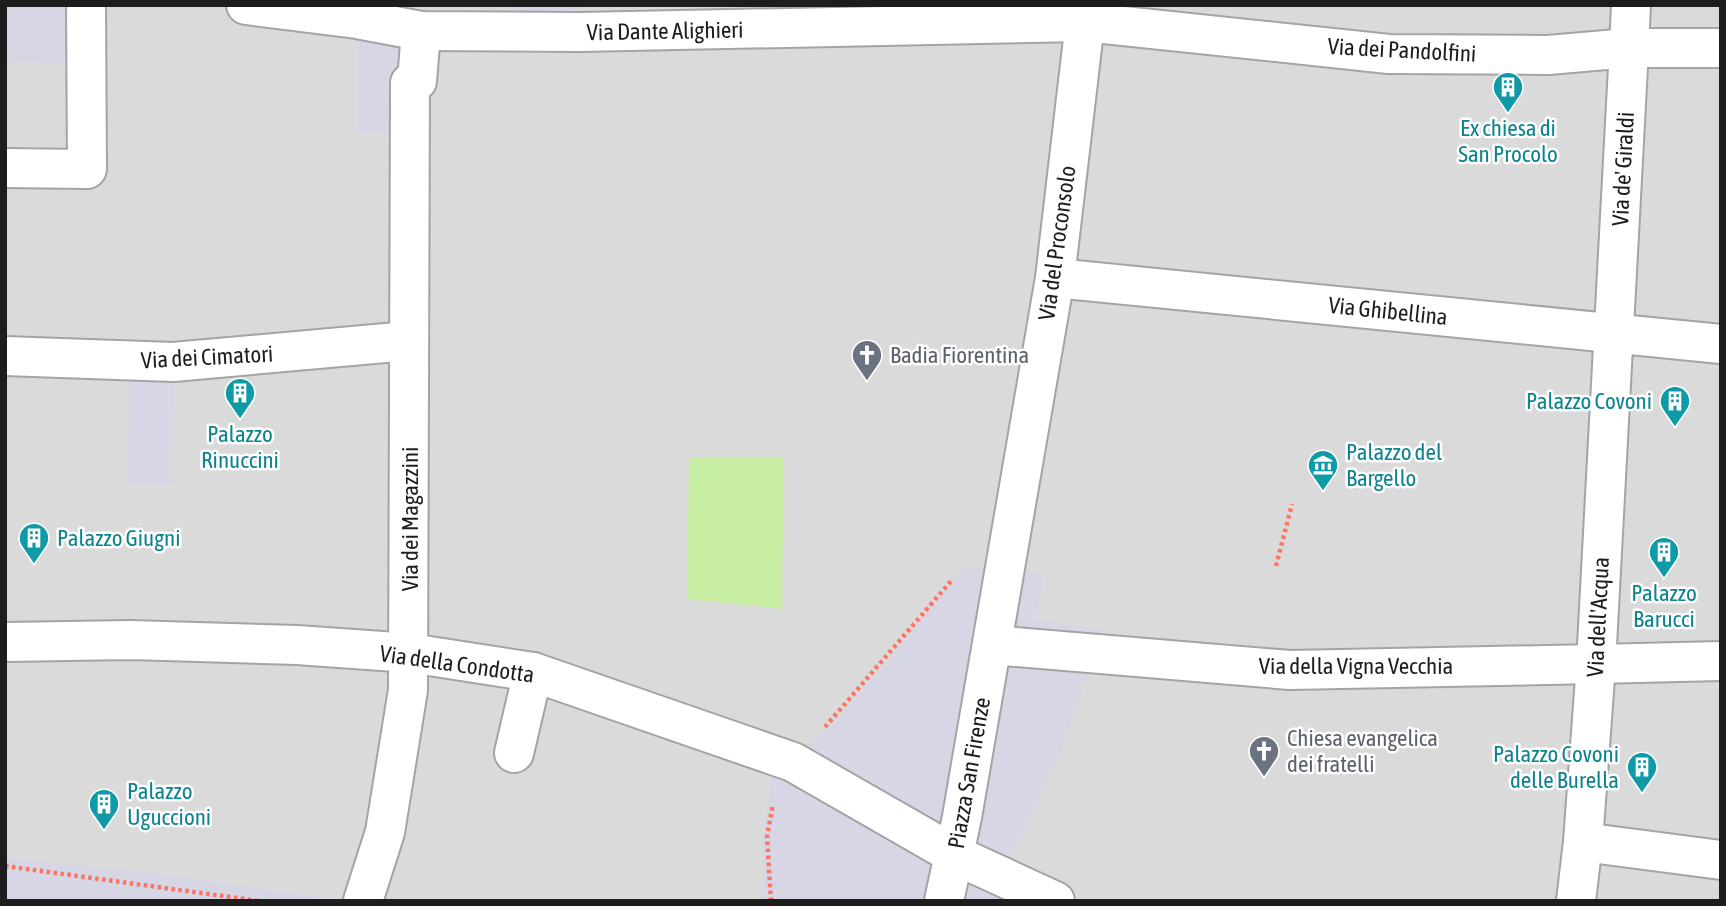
<svg xmlns="http://www.w3.org/2000/svg" width="1726" height="906" font-family="'Asap Condensed',sans-serif">
<style>
.residential{fill:#dbdada}
.grass{fill:#c8eea3}
.plaza{fill:#d6d6e5}
.lines{fill:none;stroke-linecap:round;stroke-linejoin:round}
.pedestrian-casing{stroke:#a4a4a4;stroke-width:42}
.minor-casing{stroke:#a4a4a4;stroke-width:42}
.path{stroke:#ff7363;stroke-width:4.5;stroke-dasharray:3.5 3.5;stroke-linecap:butt}
.pedestrian{stroke:#fff;stroke-width:38}
.minor{stroke:#fff;stroke-width:38}
.labels{text-anchor:middle;stroke-width:5;stroke-linejoin:round;paint-order:stroke}
.street-label{font-size:23px;fill:#1d1d1d;stroke:#fff}
.culture-label{font-size:23px;fill:#0d838f;stroke:#fff}
.worship-label{font-size:23px;fill:#5b616d;stroke:#fff;text-anchor:start}
</style>
<rect width="100%" height="100%" fill="#efebe2"/>
<!-- residential -->
<rect class="residential" x="5" y="5" width="1716" height="896"/>
<!-- grass -->
<polygon class="grass" points="689,457 784,457 782,609 687,599"/>
<!-- plaza -->
<g class="plaza">
<polygon points="5,5 95,5 95,64 5,62"/>
<polygon points="511,5 581,5 580,32 513,32"/>
<polygon points="357,19 421,31 411,131 358,133"/>
<polygon points="129,361 173,362 172,485 128,484"/>
<polygon points="966,567 1003,568 1044,574 1035,619 1103,631 1061,751 1009,862 1076,891 1073,901 764,901 762,846 773,768 803,758 818,735 842,714"/>
<polygon points="5,857 174,876 347,901 5,901"/>
</g>
<g class="lines">
<!-- pedestrian casing -->
<g class="pedestrian-casing">
<g id="pedestrian">
<polyline points="246,5 357,19 421,31 580,32 1085,22"/>
<polyline points="1629,48 1631,5"/>
<polyline points="5,168 87,169 86,5"/>
<polyline points="5,356 173,362 408,341"/>
<polyline points="5,642 130,640 297,645 410,653 533,672 793,762 955,855 1055,901"/>
<polyline points="992,645 1290,670 1596,664"/>
<polyline points="514,753 533,672"/>
<polyline points="363,901 385,832 408,690 410,83 417,81 421,31"/>
<polyline points="944,901 962,817 1055,278"/>
</g>
</g>
<!-- minor casing -->
<g class="minor-casing">
<g id="minor">
<polyline points="1087,5 1055,278 1721,344"/>
<polyline points="1085,22 1389,54 1548,55 1629,48 1721,48"/>
<polyline points="1596,664 1721,661"/>
<polyline points="1583,842 1721,860"/>
<polyline points="1576,901 1583,842 1596,664 1629,48"/>
</g>
</g>
<!-- path -->
<g class="path">
<polyline points="1276,566 1292,504"/>
<polyline points="825,727 952,580"/>
<polyline points="5,866 259,901"/>
<polyline points="771,901 767,837 773,804"/>
</g>
<!-- pedestrian -->
<use href="#pedestrian" class="pedestrian"/>
<!-- minor -->
<use href="#minor" class="minor"/>
</g>
<!-- icons -->
<defs>
<g id="building-pin" transform="scale(1.575)"><path d="M0 17L-7.5 6A9.5 9.5 0 1 1 7.5 6Z" fill="#0f9aa8" stroke="#fff"/><path d="M-4-6H4V6H1V3H-1V6H-4ZM-2.5-4.3h1.7v1.8h-1.7ZM.8-4.3h1.7v1.8H.8ZM-2.5-1h1.7V.8h-1.7ZM.8-1h1.7V.8H.8Z" fill="#fff"/></g>
<g id="church-pin" transform="scale(1.575)"><path d="M0 17L-7.5 6A9.5 9.5 0 1 1 7.5 6Z" fill="#6b7280" stroke="#fff"/><path d="M-1.2-6h2.4v3.5h3.3v2.4h-3.3V6h-2.4V-.1h-3.3v-2.4h3.3Z" fill="#fff"/></g>
<g id="museum-pin" transform="scale(1.575)"><path d="M0 17L-7.5 6A9.5 9.5 0 1 1 7.5 6Z" fill="#0f9aa8" stroke="#fff"/><path d="M0-6L6-3V-2H-6V-3ZM-5-1h2V3h-2ZM-1-1h2V3h-2ZM3-1h2V3H3ZM-6 4H6V6H-6Z" fill="#fff"/></g>
</defs>
<g fill-rule="evenodd">
<use href="#building-pin" x="1508" y="87"/>
<use href="#church-pin" x="867" y="355"/>
<use href="#building-pin" x="240" y="393"/>
<use href="#building-pin" x="1675" y="401"/>
<use href="#museum-pin" x="1323" y="465"/>
<use href="#building-pin" x="34" y="538"/>
<use href="#building-pin" x="1664" y="552"/>
<use href="#church-pin" x="1264" y="751"/>
<use href="#building-pin" x="1642" y="767"/>
<use href="#building-pin" x="104" y="804"/>
</g>
<g class="labels">
<!-- street labels -->
<g class="street-label">
<text transform="translate(665 31) rotate(-1)" y="8">Via Dante Alighieri</text>
<text transform="translate(1402 50) rotate(3)" y="8">Via dei Pandolfini</text>
<text transform="translate(1623 169) rotate(-87)" y="8">Via de' Giraldi</text>
<text transform="translate(1057 243) rotate(-82)" y="8">Via del Proconsolo</text>
<text transform="translate(1388 311) rotate(6)" y="8">Via Ghibellina</text>
<text transform="translate(207 357) rotate(-3)" y="8">Via dei Cimatori</text>
<text transform="translate(410 519) rotate(-90)" y="8">Via dei Magazzini</text>
<text transform="translate(1598 617) rotate(-87)" y="8">Via dell'Acqua</text>
<text transform="translate(457 664) rotate(8)" y="8">Via della Condotta</text>
<text x="1356" y="674">Via della Vigna Vecchia</text>
<text transform="translate(969 773) rotate(-80)" y="8">Piazza San Firenze</text>
</g>
<!-- culture labels -->
<g class="culture-label">
<text x="1508" y="136">Ex chiesa di<tspan x="1508" dy="26">San Procolo</tspan></text>
<text x="1652" y="409" text-anchor="end">Palazzo Covoni</text>
<text x="240" y="442">Palazzo<tspan x="240" dy="26">Rinuccini</tspan></text>
<text x="1346" y="460" text-anchor="start">Palazzo del<tspan x="1346" dy="26">Bargello</tspan></text>
<text x="57" y="546" text-anchor="start">Palazzo Giugni</text>
<text x="1664" y="601">Palazzo<tspan x="1664" dy="26">Barucci</tspan></text>
<text x="1619" y="762" text-anchor="end">Palazzo Covoni<tspan x="1619" dy="26">delle Burella</tspan></text>
<text x="127" y="799" text-anchor="start">Palazzo<tspan x="127" dy="26">Uguccioni</tspan></text>
</g>
<!-- worship labels -->
<g class="worship-label">
<text x="890" y="363">Badia Fiorentina</text>
<text x="1287" y="746">Chiesa evangelica<tspan x="1287" dy="26">dei fratelli</tspan></text>
</g>
</g>
<!-- border -->
<rect width="1726" height="906" fill="none" stroke="#1d1d1d" stroke-width="14"/>
</svg>
